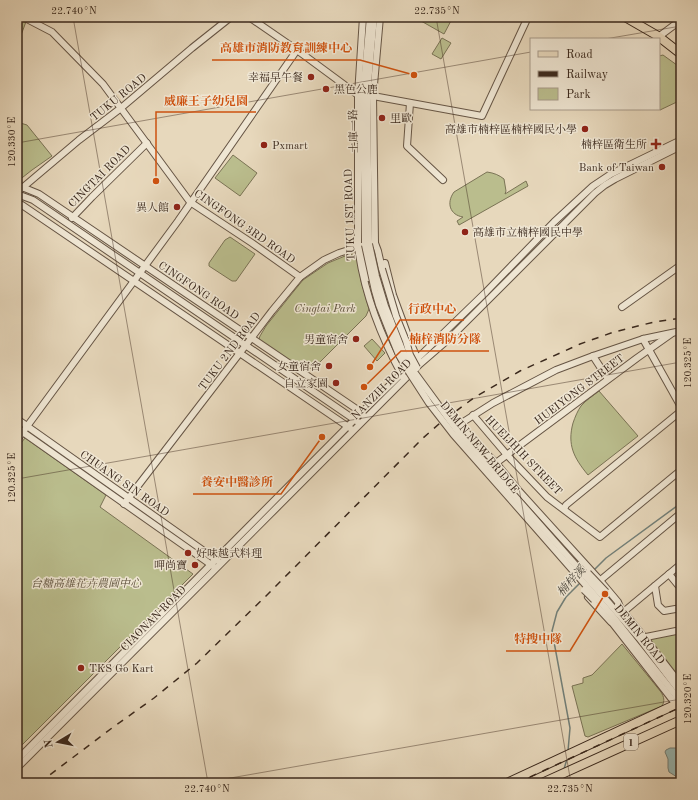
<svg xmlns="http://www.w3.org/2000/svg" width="698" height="800" font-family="'Old Standard TT','Noto Serif TC',serif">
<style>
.green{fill:#babd8d;stroke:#7a7355}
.water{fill:#97b9b5;stroke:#727f78}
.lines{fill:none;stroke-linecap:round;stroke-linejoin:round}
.stream{stroke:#727f78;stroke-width:1.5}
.minor-casing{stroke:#665545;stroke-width:8}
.major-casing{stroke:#3b291d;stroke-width:10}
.minor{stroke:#efe6d3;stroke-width:6}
.major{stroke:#e7d8bc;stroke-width:8}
.rail{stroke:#3b291d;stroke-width:1.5;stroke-dasharray:7 7;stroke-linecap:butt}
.minor-bridge-casing{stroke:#665545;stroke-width:8;stroke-linecap:butt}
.minor-bridge{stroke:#efe6d3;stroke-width:6}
.ticks{fill:none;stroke:#3b291d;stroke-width:1;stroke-opacity:0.45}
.poi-dot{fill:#8f2418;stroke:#efe6d3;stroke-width:1.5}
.labels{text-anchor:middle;stroke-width:3;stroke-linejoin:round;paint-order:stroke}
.shield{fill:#efe6d3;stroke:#716254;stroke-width:1}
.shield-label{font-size:10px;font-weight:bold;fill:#3b291d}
.poi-label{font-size:11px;fill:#3b291d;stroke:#efe6d3;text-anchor:end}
.street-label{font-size:11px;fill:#3b291d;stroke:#efe6d3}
.park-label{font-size:11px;font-style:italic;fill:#5b4e39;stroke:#efe6d3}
.water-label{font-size:12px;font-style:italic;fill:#524d43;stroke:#efe6d3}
.leader{fill:none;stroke:#ce520f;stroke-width:1.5}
.callout-dot{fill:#ce520f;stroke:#efe6d3;stroke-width:1.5}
.callout-label{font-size:12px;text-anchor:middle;font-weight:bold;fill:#ce520f;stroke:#efe6d3;stroke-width:3;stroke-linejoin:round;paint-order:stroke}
.neatline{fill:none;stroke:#3b291d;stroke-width:1.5}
.ticks-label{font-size:10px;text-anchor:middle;fill:#3b291d}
</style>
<rect width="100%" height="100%" fill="#e7d8bc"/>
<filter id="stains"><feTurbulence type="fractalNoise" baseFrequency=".005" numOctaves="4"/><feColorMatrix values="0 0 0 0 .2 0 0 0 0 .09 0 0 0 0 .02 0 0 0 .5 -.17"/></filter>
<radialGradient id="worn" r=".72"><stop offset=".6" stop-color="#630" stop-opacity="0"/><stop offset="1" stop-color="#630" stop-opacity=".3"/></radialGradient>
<!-- green -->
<g class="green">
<polygon points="17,17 27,19 17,46"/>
<polygon points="414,17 453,17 444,34"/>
<polygon points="442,38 451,43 441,59 432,54"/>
<polygon points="663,55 681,68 681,100 660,110 659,107 659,56"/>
<polygon points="17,122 27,125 52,156 32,170 18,181 17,181"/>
<polygon points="233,155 257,173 240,196 215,178"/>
<path d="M487 172C494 173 499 175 504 179L506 191 505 194 526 181 528 186 459 225 457 221 463 217C450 215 446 203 454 192Z"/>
<polygon points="230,237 255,254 236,281 232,281 209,266 209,263 225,240"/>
<path d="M353 254 357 257 358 261 361 281 369 309 366 316 320 362C316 366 312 369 306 369 293 368 272 350 260 342L259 339 260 336 266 326 294 291 303 280 328 263 345 256Z"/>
<polygon points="372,339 385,353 377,361 364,346"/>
<path d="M599 391 638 436 588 475C574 458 567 445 573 423 575 417 578 410 581 406 586 400 593 396 599 391Z"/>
<polygon points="25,438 106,495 100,507 193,574 17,750 17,448"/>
<polygon points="681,633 681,680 648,638"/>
<path d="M622 644 661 692C664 697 665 701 662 706L588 737 585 736 572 686 583 683V678L592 675Z"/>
</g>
<!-- water -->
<polygon class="water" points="670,748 677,748 681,754 681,777 677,777 669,772 668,768 668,759 665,752 666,750"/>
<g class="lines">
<!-- stream -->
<g class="stream">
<polyline points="594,570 606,558 681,503"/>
<polyline points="568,751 570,728 552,631 557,612 566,597 581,582"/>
<polyline points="564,769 567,759"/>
<polyline points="561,783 563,776"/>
</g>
<!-- minor casing -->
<g class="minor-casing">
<g id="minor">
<polyline points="20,17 27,19 52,32 103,84 190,202 252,243 300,277"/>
<polyline points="249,17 297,50 358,95 373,96 482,116 528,17"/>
<path d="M363 17 358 95V247C364 293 381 337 403 377"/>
<polyline points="380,17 373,96 375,243 378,251 382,269"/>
<polyline points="657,38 681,20"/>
<polyline points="410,103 407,146 443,180"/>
<polyline points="17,185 39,194 73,217 355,408 364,416"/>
<polyline points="21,189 79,140 121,108 192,48 231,17"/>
<polyline points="17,194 33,200 358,422"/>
<polyline points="17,203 22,205 350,428"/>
<polyline points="72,218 92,197 147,143"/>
<polyline points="369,244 367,95 374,17"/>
<polyline points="365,245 363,95 370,17"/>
<path d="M360 248C366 255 366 269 368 278"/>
<polyline points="385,263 393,295 411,344 418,360"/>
<polyline points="622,307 681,265"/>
<polyline points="643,339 681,407"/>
<polyline points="593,356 608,379"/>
<polyline points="473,415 507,455 547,497 600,537 681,470"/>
<polyline points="17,419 218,561"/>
<polyline points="17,428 213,566"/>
<polyline points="17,440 178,221 297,50"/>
<polyline points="496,463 637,358 671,334"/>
<polyline points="124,504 272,311 300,277 324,260 339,253 358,247 375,243"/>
<polyline points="564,509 566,505 577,496 681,411"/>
<polyline points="669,574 678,585 681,584"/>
<polyline points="597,583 681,513"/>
<polyline points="655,586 658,605 664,611 681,608"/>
<polyline points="602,595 639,638 681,693"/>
<polyline points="588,597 611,622"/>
<polyline points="597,598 615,619 681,702"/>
<polyline points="618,605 644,637 681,685"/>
<polyline points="620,607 618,602 597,577 519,491 496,463 472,439 460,424 493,403 556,370 593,356 643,339 681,331"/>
<polyline points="621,614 681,564"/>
<polyline points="610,620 681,711"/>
<polyline points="641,638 681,630"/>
<polyline points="17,760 361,413 486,292 554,222 593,186 611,174 681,140"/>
<polyline points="17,768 420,364 450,338 595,193 605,185 615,179 681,146"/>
</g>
</g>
<!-- major casing -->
<g class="major-casing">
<g id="major">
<polyline points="625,17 658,36 681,54"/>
<polyline points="507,783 681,702"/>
<polyline points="542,783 681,720"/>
</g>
</g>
<!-- minor -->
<use href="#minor" class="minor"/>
<!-- major -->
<use href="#major" class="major"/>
<!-- rail -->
<g class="rail">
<polyline points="39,783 112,728 154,698 197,663 268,594 423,438 440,423 475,397 520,371 580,344 614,332 654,322 681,318"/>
<polyline points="517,783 681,707"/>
</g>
<!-- minor-bridge casing -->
<g class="minor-bridge-casing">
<g id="minor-bridge">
<polyline points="369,244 376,276 385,306 403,352 412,369 459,433 602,595"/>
<polyline points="365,245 375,291 379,305 392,338 399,355 409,372 429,403 453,434 541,534 597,598"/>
<polyline points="382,269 396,316 406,341 410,355 417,368"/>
<polyline points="588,573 606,592"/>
<polyline points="584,590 594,600"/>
</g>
</g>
<!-- minor-bridge -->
<use href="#minor-bridge" class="minor-bridge"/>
</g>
<!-- ticks -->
<path class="ticks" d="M73 17 208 783M436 17 571 783M605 39 681 26M17 143 531 52M17 479 681 362M202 783 681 699"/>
<!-- markers -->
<g class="poi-dot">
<circle cx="311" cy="77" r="4"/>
<circle cx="326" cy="89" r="4"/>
<circle cx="382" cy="118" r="4"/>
<circle cx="585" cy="129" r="4"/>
<path d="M654 138h4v4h4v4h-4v4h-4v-4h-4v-4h4z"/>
<circle cx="264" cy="145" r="4"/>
<circle cx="662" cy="167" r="4"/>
<circle cx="177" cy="207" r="4"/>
<circle cx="465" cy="232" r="4"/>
<circle cx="356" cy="339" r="4"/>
<circle cx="329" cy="366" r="4"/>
<circle cx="336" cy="383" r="4"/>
<circle cx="188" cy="553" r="4"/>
<circle cx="195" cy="565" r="4"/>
<circle cx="81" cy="668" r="4"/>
</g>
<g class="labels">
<!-- shield labels -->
<rect class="shield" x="624" y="734" width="14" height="16" rx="3"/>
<g class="shield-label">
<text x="631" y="746">1</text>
</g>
<!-- poi labels -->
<g class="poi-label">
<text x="303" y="81">幸福早午餐</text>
<text x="334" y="93" text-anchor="start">黑色公鹿</text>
<text x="390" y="122" text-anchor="start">里歐</text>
<text x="577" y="133">高雄市楠梓區楠梓國民小學</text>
<text x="647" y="148">楠梓區衛生所</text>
<text x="272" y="149" text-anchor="start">Pxmart</text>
<text x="654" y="171">Bank of Taiwan</text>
<text x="169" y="211">異人館</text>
<text x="473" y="236" text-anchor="start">高雄市立楠梓國民中學</text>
<text x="348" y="343">男童宿舍</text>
<text x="321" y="370">女童宿舍</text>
<text x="328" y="387">自立家園</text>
<text x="196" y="557" text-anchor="start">好味越式料理</text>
<text x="187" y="569">呷尚寶</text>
<text x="89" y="672" text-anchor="start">TKS Go Kart</text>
</g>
<!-- street labels -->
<g class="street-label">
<text transform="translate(118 97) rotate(-39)" y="4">TUKU ROAD</text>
<text transform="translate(353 131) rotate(-91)" y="4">土庫一路</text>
<text transform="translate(99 176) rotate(-45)" y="4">CINGTAI ROAD</text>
<text transform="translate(349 215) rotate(-92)" y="4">TUKU 1ST ROAD</text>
<text transform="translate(245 226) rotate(35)" y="4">CINGFONG 3RD ROAD</text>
<text transform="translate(199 290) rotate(34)" y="4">CINGFONG ROAD</text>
<text transform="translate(229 351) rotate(-53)" y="4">TUKU 2ND ROAD</text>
<text transform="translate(381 389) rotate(-45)" y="4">NANZIH ROAD</text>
<text transform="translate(579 389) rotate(-37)" y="4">HUEIYONG STREET</text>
<text transform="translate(480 447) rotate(50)" y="4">DEMIN NEW BRIDGE</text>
<text transform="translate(524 455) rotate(46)" y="4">HUEIJHIH STREET</text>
<text transform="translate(125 483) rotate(35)" y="4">CHUANG SIN ROAD</text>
<text transform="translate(153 618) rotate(-45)" y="4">CIAONAN ROAD</text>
<text transform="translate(640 634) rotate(51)" y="4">DEMIN ROAD</text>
</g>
<!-- park labels -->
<g class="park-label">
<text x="325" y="312">Cingtai Park</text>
<text x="86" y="587">台糖高雄花卉農園中心</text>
</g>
<!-- water labels -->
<g class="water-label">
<text transform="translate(571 581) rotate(-47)" y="4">楠梓溪</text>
</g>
</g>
<!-- callouts -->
<path class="leader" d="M414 75L360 60H212M156 181L156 112H256M370 367L400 320H464M364 387L401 351H489M322 437L281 494H193M605 594L570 651H506"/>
<g class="callout-dot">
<circle cx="414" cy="75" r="4"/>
<circle cx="156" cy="181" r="4"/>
<circle cx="370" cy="367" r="4"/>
<circle cx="364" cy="387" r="4"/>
<circle cx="322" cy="437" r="4"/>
<circle cx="605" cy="594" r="4"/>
</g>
<g class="callout-label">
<text x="286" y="52">高雄市消防教育訓練中心</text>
<text x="206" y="105">威廉王子幼兒園</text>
<text x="432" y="313">行政中心</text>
<text x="445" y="343">楠梓消防分隊</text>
<text x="237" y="486">養安中醫診所</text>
<text x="538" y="643">特搜中隊</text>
</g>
<!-- margin -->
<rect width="698" height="800" fill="none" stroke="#e7d8bc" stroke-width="44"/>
<!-- legend -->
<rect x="530" y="38" width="130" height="72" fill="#efe6d3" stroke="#a79a8a"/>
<rect x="538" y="51" width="20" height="6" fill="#e7d8bc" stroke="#a79a8a"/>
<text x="566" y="58" font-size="12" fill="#3b291d">Road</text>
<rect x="538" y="71" width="20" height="6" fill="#3b291d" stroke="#a79a8a"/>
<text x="566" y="78" font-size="12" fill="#3b291d">Railway</text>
<rect x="538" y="88" width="20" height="12" fill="#babd8d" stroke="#a79a8a"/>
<text x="566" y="98" font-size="12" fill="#3b291d">Park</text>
<!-- north arrow -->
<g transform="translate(58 742) rotate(260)" stroke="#efe6d3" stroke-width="3" paint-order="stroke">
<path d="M0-3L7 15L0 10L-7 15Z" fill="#3b291d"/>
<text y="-6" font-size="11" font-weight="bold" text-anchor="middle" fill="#3b291d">N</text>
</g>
<rect x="22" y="22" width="654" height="756" class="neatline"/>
<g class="ticks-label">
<text x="74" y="14">22.740°N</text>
<text x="437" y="14">22.735°N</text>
<text transform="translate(11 142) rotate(-90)" y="4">120.330°E</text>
<text transform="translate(687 363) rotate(-90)" y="4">120.325°E</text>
<text transform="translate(11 478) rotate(-90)" y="4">120.325°E</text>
<text transform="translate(687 699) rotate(-90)" y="4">120.320°E</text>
<text x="207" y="792">22.740°N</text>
<text x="570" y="792">22.735°N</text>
</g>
<rect width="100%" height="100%" filter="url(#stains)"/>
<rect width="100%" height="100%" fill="url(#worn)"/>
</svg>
